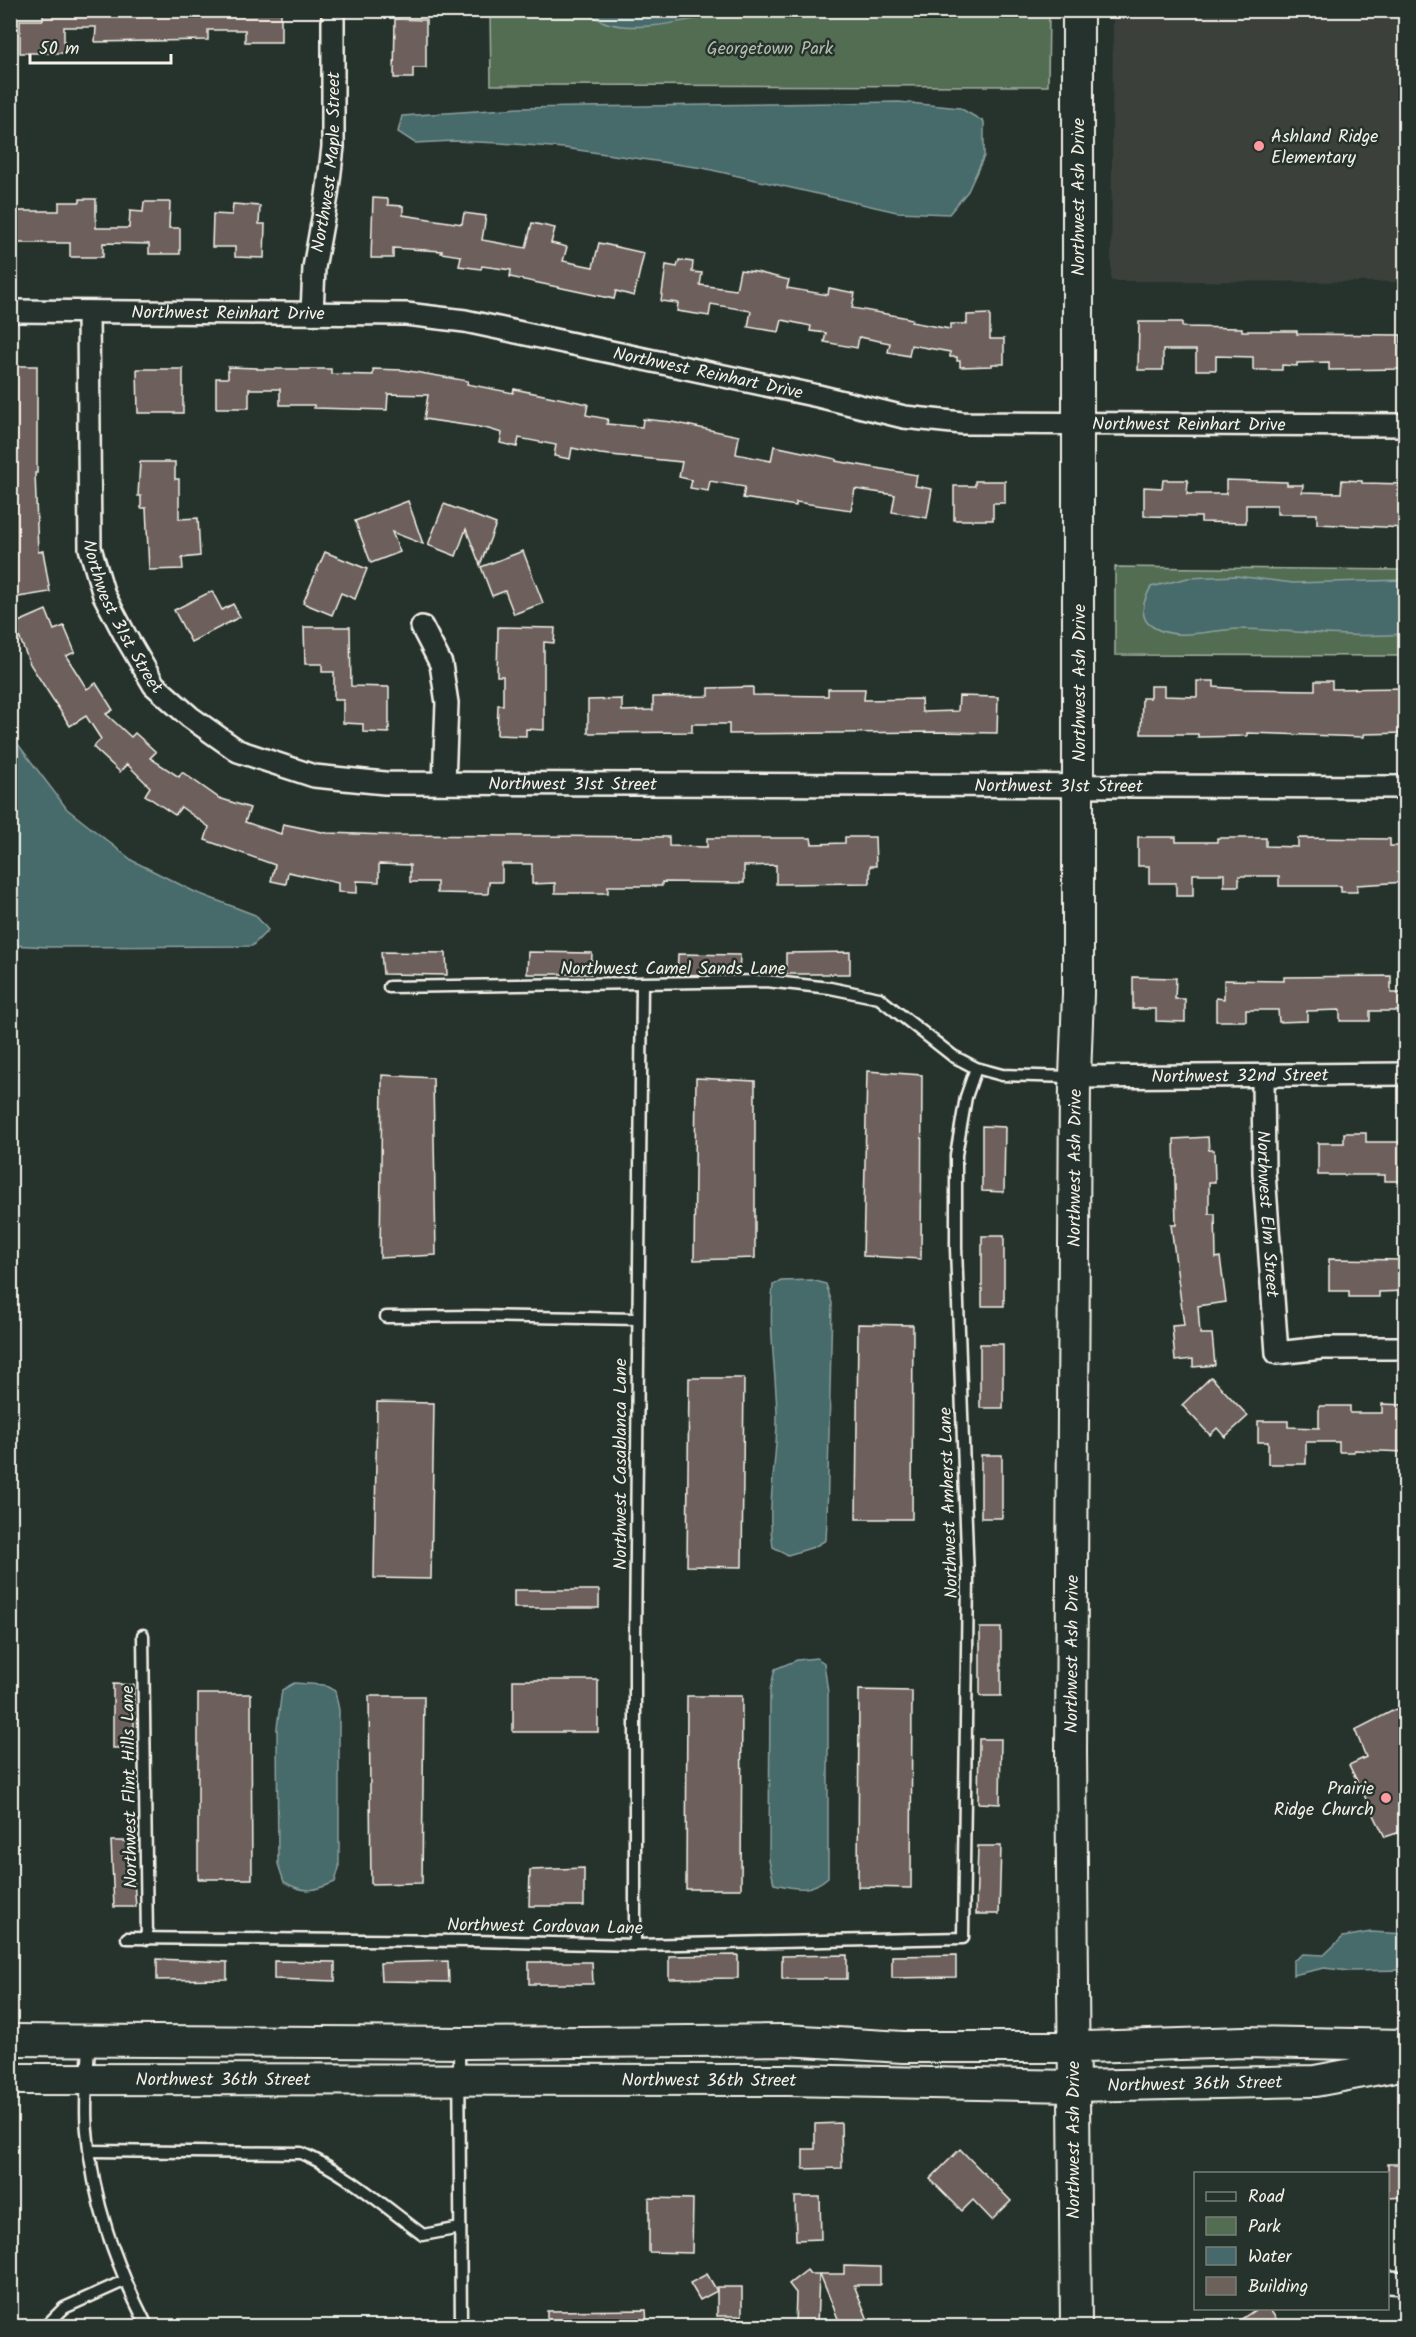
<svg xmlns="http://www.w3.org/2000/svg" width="1416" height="2337" font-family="Kalam,sans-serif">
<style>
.built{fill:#3b413b}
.green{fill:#536d53;stroke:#a4af9e;stroke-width:1.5}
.water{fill:#466a6b;stroke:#8ca09d;stroke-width:1.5}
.building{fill:#6d615c;stroke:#f4f1e8;stroke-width:1.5}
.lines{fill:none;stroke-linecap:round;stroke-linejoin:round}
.lane-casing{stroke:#f4f1e8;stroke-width:15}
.street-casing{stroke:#f4f1e8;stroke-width:26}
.secondary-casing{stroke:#f4f1e8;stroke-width:34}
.lane{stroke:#26332d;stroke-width:10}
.street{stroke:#26332d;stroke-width:21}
.secondary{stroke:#26332d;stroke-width:30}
.poi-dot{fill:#ff9aa2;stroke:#26332d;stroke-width:2}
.labels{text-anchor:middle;stroke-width:5;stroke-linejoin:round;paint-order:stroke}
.park-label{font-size:18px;fill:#b4bcac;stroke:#26332d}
.poi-label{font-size:18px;fill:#f4f1e8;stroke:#26332d;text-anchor:start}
.street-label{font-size:18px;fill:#f4f1e8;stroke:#26332d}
</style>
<rect width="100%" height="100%" fill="#26332d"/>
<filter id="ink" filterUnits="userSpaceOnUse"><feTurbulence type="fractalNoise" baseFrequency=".0167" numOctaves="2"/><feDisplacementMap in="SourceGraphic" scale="12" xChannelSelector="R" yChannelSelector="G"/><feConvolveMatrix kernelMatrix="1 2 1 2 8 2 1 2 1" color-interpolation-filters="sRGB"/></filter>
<g filter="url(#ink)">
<!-- built -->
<polygon class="built" points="1113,11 1405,11 1405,282 1111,281"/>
<!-- green -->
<g class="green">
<polygon points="490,11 1049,11 1048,86 491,85"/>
<polygon points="1115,567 1405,570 1405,656 1115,655"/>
</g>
<!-- water -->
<g class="water">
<path d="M581 11H739C699 16 651 33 610 24 599 21 591 14 581 11Z"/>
<polygon points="899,102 960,108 984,122 984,156 968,191 949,214 897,212 703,168 648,160 564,148 500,143 454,141 415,143 398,132 402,116 519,108"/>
<path d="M1236 576 1293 583 1405 580V634C1349 639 1295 630 1239 629 1212 629 1178 642 1153 627 1137 618 1144 599 1151 587L1188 578Z"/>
<polygon points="11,735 67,809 133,861 195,892 255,915 268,930 252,946 49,947 11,945"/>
<path d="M812 1280 826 1284 832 1303 827 1520 826 1540 814 1547 788 1555 773 1547C766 1502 778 1459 777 1414 776 1371 768 1328 773 1285L781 1281Z"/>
<path d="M817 1658 824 1663 828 1693V1877C810 1893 797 1889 774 1884L769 1860 770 1690 775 1669 797 1660Z"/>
<path d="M294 1683 324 1685 335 1691 339 1710V1868L335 1882C314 1891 305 1894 284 1882L278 1864 277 1728 282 1690Z"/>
<polygon points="1371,1932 1405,1934 1405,1970 1349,1971 1324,1968 1293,1975 1293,1961 1303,1954 1324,1955 1343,1937"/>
</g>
<!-- building -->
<g class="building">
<polygon points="43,10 281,10 281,42 245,42 245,30 208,30 208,40 95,42 96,27 64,27 64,53 20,53 20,20 43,20"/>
<polygon points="395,19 426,20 426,68 413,68 413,78 394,78"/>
<polygon points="373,198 388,199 388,205 403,206 403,215 462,224 464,213 486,216 482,240 526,248 532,223 555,228 551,243 567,247 563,261 593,267 599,243 644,253 634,296 616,291 614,299 510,277 511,270 482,266 481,269 459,266 461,256 441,253 442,251 393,248 393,258 371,258"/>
<polygon points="80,199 96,199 96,228 129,228 130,211 143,212 144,202 170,202 169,228 180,228 180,254 149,254 149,244 103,243 103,257 70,257 70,243 10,243 10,211 59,211 59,202 80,202"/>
<polygon points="233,204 260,206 259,224 265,224 264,258 235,257 235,247 212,247 213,214 232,215"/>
<polygon points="679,260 693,262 692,272 702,273 700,285 736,290 740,270 756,272 789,280 787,288 828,295 829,288 855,293 852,308 903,317 912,319 911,322 950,329 950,324 967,324 967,315 990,314 990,339 1004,339 1004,364 992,364 992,366 960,367 960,361 957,361 957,357 950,357 950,352 911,345 909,356 888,352 890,343 859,337 857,348 824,342 826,333 810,331 811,326 782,320 779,332 748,327 751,311 711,304 709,316 677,311 678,303 661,301 666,265 677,267"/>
<polygon points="1139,322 1182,322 1182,327 1242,328 1242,331 1297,331 1297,334 1401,335 1401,347 1406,347 1406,369 1329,370 1329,362 1297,363 1297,366 1282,365 1282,370 1253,370 1253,357 1216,356 1216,370 1196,370 1196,350 1163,350 1163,370 1138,370"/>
<polygon points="10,366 37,366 37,473 35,473 38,552 43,551 50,592 12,598 10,491 15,491 15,459 10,459"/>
<polygon points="228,367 257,368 257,369 331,369 331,374 373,375 373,369 403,370 468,381 467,384 513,393 514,389 588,404 586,415 608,419 607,424 642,427 643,419 672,422 739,436 736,454 771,461 774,446 836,459 836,461 917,475 915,486 932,489 927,518 892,512 895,495 855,489 851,510 796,502 796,506 743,498 745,487 710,481 708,491 690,488 692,480 679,477 682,462 600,454 572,448 570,459 554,456 556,445 519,438 517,447 500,443 502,433 485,428 424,419 428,395 388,394 387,410 314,408 314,405 280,405 280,389 249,389 249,408 216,408 216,378 228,378"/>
<polygon points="137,369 183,369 183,413 138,413"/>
<polygon points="140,462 175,462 175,479 179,479 179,519 198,518 200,556 182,558 183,569 149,570 146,508 141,508 141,496 138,496"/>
<polygon points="1163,480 1188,480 1187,494 1226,494 1226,480 1287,482 1287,485 1303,485 1302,492 1341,493 1342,480 1362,481 1362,483 1406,484 1406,528 1317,524 1317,514 1277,514 1277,505 1246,505 1246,523 1201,522 1201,517 1144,516 1144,487 1162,488"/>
<polygon points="975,481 1005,481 1005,503 993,503 993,520 954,520 954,486 975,486"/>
<polygon points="408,501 423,544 392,532 400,552 371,563 355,521"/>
<polygon points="444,504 496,524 480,565 466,529 456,556 428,545"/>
<polygon points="523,551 543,603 514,614 505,591 492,596 481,567"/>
<polygon points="325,552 367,569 355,599 341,593 332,615 303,603"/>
<polygon points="212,591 222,610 233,604 240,617 191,642 174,610"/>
<polygon points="46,610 54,630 64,626 75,652 66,656 87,689 96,683 113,710 106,714 131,737 135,733 156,752 150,758 179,777 182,772 219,798 250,808 245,822 281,834 283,824 327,833 388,835 669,837 669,846 707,847 707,838 811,838 812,844 845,843 845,837 875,837 876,866 870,866 870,883 776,884 776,865 744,866 744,883 662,882 662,886 608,886 608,893 555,893 555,883 532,884 532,864 502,864 502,882 489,882 488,894 437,893 437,882 410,882 410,865 379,864 379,882 357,881 357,893 338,892 338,883 288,872 286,884 271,881 275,865 205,840 209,827 181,807 175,815 145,795 150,787 127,764 120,772 93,747 101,739 86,716 70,726 30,664 14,624"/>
<polygon points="304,627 350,627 351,686 389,687 389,733 363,732 363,724 343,723 343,700 334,700 334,672 322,672 322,664 305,664"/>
<polygon points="498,627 555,628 554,643 544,642 544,730 526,729 526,736 497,735 498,705 503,705 503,676 497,676"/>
<polygon points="1197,681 1214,681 1214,687 1242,689 1315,690 1315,681 1332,681 1332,689 1406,688 1406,733 1364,734 1364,737 1247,733 1247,736 1198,737 1198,734 1141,734 1142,698 1150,698 1150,686 1164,686 1164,696 1197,697"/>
<polygon points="753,687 753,695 828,696 828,689 865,689 864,700 921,699 922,712 958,711 959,696 998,697 997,733 936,732 729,734 729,724 692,724 692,732 588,733 588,700 622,699 622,711 653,710 653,697 709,696 709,688"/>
<polygon points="1138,837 1176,837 1176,842 1217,842 1217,838 1266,838 1266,846 1298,847 1298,838 1390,839 1390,846 1406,846 1406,882 1357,885 1357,892 1341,892 1341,886 1279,886 1279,876 1239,876 1239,886 1224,886 1224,874 1193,874 1193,896 1176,896 1176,883 1149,883 1149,866 1138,866"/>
<polygon points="381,952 446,953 447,975 383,974"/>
<polygon points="528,952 592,953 591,974 527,974"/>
<polygon points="850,952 850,974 786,974 786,953"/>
<polygon points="678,954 740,955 739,974 677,975"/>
<polygon points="1391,976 1391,993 1406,993 1406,1011 1370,1011 1370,1021 1340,1021 1340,1010 1307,1011 1307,1021 1279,1022 1278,1010 1246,1010 1246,1021 1216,1021 1216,998 1224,999 1224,980 1284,981 1284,977"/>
<polygon points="1133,977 1176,978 1175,999 1185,999 1185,1022 1156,1021 1156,1009 1133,1009"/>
<polygon points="867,1071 922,1075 921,1259 863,1256"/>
<polygon points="382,1075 433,1078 436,1255 380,1258"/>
<polygon points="696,1078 755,1081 755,1258 694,1260"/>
<polygon points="982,1126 1005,1127 1004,1192 982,1191"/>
<polygon points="1344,1133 1366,1133 1366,1142 1406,1142 1406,1181 1385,1181 1385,1175 1318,1175 1318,1143 1344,1143"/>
<polygon points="1208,1137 1209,1150 1214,1150 1215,1182 1209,1182 1209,1214 1215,1214 1216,1258 1220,1257 1226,1302 1198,1306 1200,1334 1212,1334 1215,1365 1193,1367 1193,1359 1175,1361 1172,1326 1184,1325 1171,1225 1176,1225 1174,1139"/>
<rect x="982" y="1236" width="22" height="70"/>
<polygon points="1329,1259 1406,1260 1406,1291 1379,1292 1379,1297 1349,1297 1349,1291 1329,1291"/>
<polygon points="858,1324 913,1325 912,1519 856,1519"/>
<rect x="980" y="1344" width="23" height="64"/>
<polygon points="1211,1377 1248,1416 1225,1437 1217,1428 1210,1435 1182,1405"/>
<polygon points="689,1378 744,1378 742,1567 687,1566"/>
<polygon points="377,1402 434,1403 431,1579 374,1578"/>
<polygon points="1382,1404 1406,1405 1406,1452 1354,1450 1354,1452 1339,1452 1339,1442 1306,1442 1306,1464 1268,1464 1268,1442 1258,1442 1258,1421 1288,1421 1288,1427 1319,1428 1319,1406 1350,1406 1350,1413 1382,1413"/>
<rect x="981" y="1455" width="21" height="63"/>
<rect x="514" y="1590" width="85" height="18"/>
<rect x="980" y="1628" width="21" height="68"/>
<rect x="513" y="1680" width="85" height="52"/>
<polygon points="113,1684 134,1685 134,1748 113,1748"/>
<polygon points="859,1690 912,1691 911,1888 858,1887"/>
<polygon points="198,1694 251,1694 252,1879 198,1879"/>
<polygon points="369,1696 424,1696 422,1883 371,1884"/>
<polygon points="687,1696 742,1696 741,1889 686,1889"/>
<polygon points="1406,1704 1406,1830 1385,1837 1349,1765 1366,1757 1355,1730"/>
<polygon points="979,1739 1001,1739 1000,1804 978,1803"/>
<polygon points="111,1841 131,1841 136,1907 114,1907"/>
<polygon points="978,1846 1001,1846 999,1914 976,1914"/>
<polygon points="584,1868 584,1906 529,1906 530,1870"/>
<polygon points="738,1955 738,1978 669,1979 669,1956"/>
<polygon points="847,1955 847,1979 782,1979 782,1956"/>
<polygon points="956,1955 956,1977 892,1978 892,1956"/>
<polygon points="157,1959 227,1962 227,1979 157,1980"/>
<polygon points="274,1961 335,1962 335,1981 274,1979"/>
<polygon points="448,1961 449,1982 381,1981 380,1963"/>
<polygon points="529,1962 592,1962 593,1984 529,1984"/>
<polygon points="841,2123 842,2168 803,2169 803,2149 815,2149 815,2124"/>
<polygon points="960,2149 1011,2201 992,2220 973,2200 962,2211 930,2179"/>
<polygon points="1388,2164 1406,2164 1406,2197 1388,2198"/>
<polygon points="795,2197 820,2197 821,2239 796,2240"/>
<polygon points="649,2198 693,2199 692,2253 649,2252"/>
<polygon points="844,2266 880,2267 880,2285 854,2285 868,2320 852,2326 841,2326 820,2274 844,2274"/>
<polygon points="807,2270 810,2274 819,2274 817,2326 795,2326 796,2293 789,2284"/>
<polygon points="707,2274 717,2291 700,2300 690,2283"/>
<rect x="717" y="2287" width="25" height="29"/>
<polygon points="1258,2308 1269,2308 1281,2326 1231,2326"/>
<polygon points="646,2310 647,2326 547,2326 547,2311"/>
</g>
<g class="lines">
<!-- lane casing -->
<g class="lane-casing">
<g id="lane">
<polyline points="389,987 766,981 830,988 879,998 953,1056 976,1068 1002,1075 1072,1077"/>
<polyline points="386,1317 477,1316 638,1319"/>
<polyline points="143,1635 147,1939"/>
<polyline points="127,1938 473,1941 635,1945 963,1938 968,1579 956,1248 956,1155 966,1097 976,1068"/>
<polyline points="635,1945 635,1643 642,983"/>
<path d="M89 2044C88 2072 84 2102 87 2131 93 2202 115 2263 147 2326"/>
<polyline points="459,2046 461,2326"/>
<path d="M90 2151 301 2153C346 2172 384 2206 423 2235L460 2228"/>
<polyline points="46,2326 64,2308 124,2281"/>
</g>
</g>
<!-- street casing -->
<g class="street-casing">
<g id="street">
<path id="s1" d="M10 311 406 314 465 321 818 396 904 417 962 423 1406 425"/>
<path id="s2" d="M88 312 90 548 104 595 126 637 154 685 190 717 238 751 314 776 385 783 1406 787"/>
<path id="s3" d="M312 313 314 268 327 196 333 147V10"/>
<polyline points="422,627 441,664 447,703 444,783"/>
<path id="s4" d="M1263 1076 1264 1173 1277 1353 1322 1348H1406"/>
<path id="s5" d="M1075 1077 1406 1074"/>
<polyline points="1388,2282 1406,2283"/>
</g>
</g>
<!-- secondary casing -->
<g class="secondary-casing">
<g id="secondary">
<polyline points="10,2040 467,2043 786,2040 903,2047 1085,2047 1244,2042 1406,2045"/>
<path id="s6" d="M10 2079 787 2080 1073 2086 1315 2081 1406 2064"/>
<path id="s7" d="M1076 2326 1071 1751 1075 1077 1078 994V10"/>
</g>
</g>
<!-- lane -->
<use href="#lane" class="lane"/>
<!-- street -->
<use href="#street" class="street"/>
<!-- secondary -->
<use href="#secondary" class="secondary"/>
</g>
</g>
<!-- markers -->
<g class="poi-dot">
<circle cx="1259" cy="146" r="6"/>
<circle cx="1386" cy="1798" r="6"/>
</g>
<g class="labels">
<!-- park labels -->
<g class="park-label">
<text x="770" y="54">Georgetown Park</text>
</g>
<!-- poi labels -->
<g class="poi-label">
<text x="1271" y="142">Ashland Ridge<tspan x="1271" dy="21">Elementary</tspan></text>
<text x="1374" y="1794" text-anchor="end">Prairie<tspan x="1374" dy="21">Ridge Church</tspan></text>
</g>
<!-- street labels -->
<g class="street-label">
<text dy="6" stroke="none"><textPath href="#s3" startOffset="152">Northwest Maple Street</textPath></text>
<text transform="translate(1078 197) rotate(-90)" y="6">Northwest Ash Drive</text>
<text dy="6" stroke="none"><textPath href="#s1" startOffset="218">Northwest Reinhart Drive</textPath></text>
<text dy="6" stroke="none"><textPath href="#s1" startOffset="704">Northwest Reinhart Drive</textPath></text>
<text dy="6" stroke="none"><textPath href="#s1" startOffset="1190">Northwest Reinhart Drive</textPath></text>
<text dy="6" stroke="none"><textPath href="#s2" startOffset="312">Northwest 31st Street</textPath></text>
<text transform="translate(1079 683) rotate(-90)" y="6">Northwest Ash Drive</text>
<text dy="6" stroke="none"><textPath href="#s2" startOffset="834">Northwest 31st Street</textPath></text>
<text dy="6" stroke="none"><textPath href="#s2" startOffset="1320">Northwest 31st Street</textPath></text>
<text x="673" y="974">Northwest Camel Sands Lane</text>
<text dy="6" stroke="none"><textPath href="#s5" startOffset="165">Northwest 32nd Street</textPath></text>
<text dy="6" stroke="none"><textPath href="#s7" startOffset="1158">Northwest Ash Drive</textPath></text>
<text dy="6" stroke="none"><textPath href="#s4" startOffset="138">Northwest Elm Street</textPath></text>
<text transform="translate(620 1464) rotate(-90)" y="6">Northwest Casablanca Lane</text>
<text transform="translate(948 1503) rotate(-92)" y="6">Northwest Amherst Lane</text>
<text dy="6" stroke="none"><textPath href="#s7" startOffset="672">Northwest Ash Drive</textPath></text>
<text transform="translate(129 1787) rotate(-91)" y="6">Northwest Flint Hills Lane</text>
<text transform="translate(545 1926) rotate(1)" y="6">Northwest Cordovan Lane</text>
<text dy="6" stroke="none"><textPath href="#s6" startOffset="213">Northwest 36th Street</textPath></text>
<text dy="6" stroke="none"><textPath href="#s6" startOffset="699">Northwest 36th Street</textPath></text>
<text dy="6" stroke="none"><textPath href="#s6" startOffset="1185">Northwest 36th Street</textPath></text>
<text transform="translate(1073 2140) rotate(-90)" y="6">Northwest Ash Drive</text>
</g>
</g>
<!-- margin -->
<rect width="1416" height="2337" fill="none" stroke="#26332d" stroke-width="36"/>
<rect x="18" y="18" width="1380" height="2301" fill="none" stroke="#f4f1e8" stroke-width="2" filter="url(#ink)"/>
<!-- legend -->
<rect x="1194" y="2172" width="195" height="138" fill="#26332d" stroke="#787f78" stroke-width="1.5"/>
<rect x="1206" y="2192" width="30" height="9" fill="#26332d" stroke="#787f78" stroke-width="1.5"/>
<text x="1248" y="2202" font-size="18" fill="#f4f1e8">Road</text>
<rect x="1206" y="2217" width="30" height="18" fill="#536d53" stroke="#787f78" stroke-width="1.5"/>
<text x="1248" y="2232" font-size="18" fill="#f4f1e8">Park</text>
<rect x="1206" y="2247" width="30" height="18" fill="#466a6b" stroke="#787f78" stroke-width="1.5"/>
<text x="1248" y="2262" font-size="18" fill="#f4f1e8">Water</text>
<rect x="1206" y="2277" width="30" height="18" fill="#6d615c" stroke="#787f78" stroke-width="1.5"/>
<text x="1248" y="2292" font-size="18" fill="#f4f1e8">Building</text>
<!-- scale -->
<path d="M30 54v9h141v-9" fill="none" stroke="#f4f1e8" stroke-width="3"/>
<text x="39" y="54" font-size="18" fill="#f4f1e8" stroke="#26332d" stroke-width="4.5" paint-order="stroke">50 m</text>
</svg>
